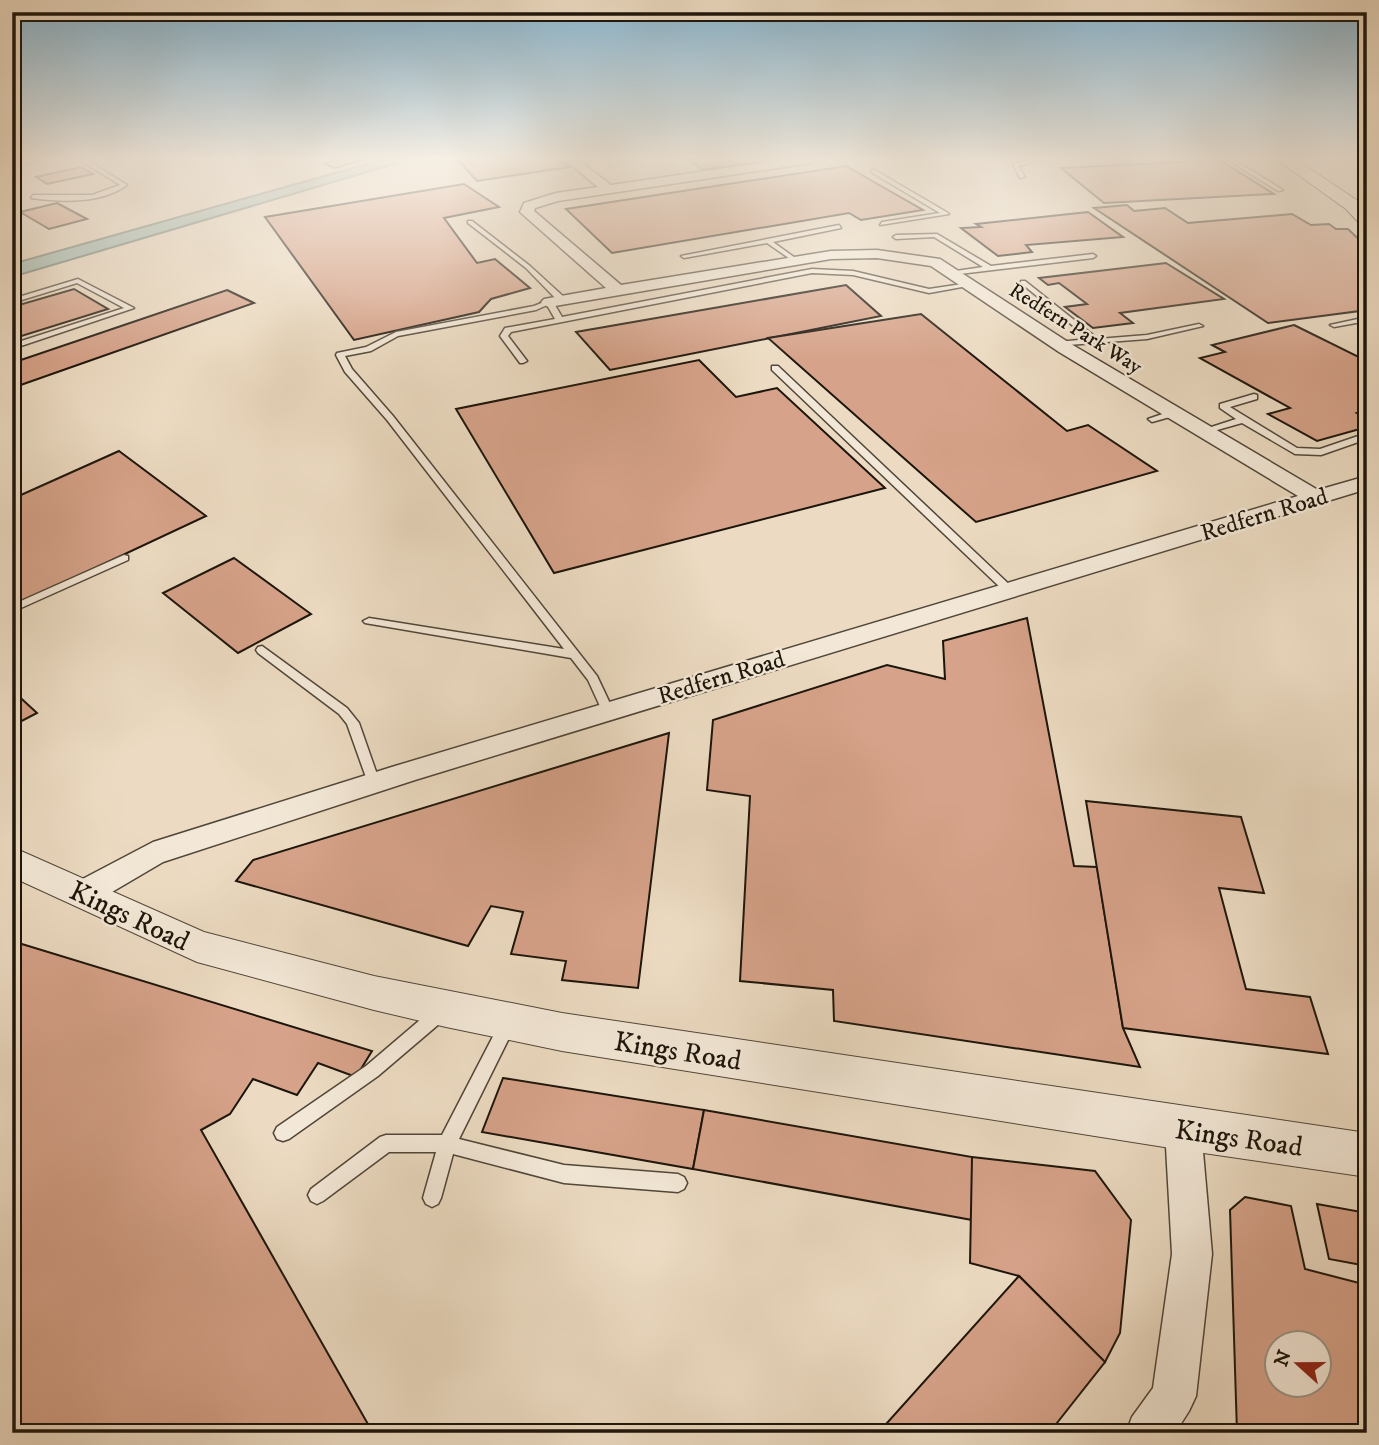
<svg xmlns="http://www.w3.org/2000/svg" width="1379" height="1445" font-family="'IM FELL DW Pica',serif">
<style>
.water{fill:#99bbb4;stroke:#677970;stroke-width:2}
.building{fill:#d6a289;stroke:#1c150b;stroke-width:2;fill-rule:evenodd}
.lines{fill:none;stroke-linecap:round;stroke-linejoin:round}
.service-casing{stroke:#504639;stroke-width:3}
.minor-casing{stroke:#504639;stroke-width:3}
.tertiary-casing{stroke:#504639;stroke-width:2}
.secondary-casing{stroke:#1c150b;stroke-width:2}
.service{fill:#f3e8d7;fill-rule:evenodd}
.minor{fill:#f3e8d7;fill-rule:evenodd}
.tertiary{fill:#f3e8d7;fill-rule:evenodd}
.secondary{fill:#f3e8d7;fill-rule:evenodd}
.labels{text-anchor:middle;stroke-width:5;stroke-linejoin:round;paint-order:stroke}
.far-street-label{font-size:21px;fill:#1c150b;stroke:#f3e8d7}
.street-label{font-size:24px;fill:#1c150b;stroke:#f3e8d7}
.near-street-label{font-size:28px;fill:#1c150b;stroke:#f3e8d7}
</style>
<rect width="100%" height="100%" fill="#ecdbc2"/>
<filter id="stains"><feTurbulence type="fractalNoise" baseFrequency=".00286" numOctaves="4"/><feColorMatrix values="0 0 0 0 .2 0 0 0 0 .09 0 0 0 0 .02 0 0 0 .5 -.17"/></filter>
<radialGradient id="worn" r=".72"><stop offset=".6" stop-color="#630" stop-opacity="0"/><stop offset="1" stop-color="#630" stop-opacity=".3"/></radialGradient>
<!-- water -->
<polygon class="water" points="385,159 411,159 12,277 12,264"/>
<!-- building -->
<g class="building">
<polygon points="340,159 365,159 335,168 324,164"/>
<polygon points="457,159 559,159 569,167 477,181"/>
<polygon points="687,159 779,159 703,170"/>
<polygon points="1220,160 1274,194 1104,203 1061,168"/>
<polygon points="846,166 923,210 861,220 849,213 612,253 566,209"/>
<polygon points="81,167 93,174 47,184 36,177"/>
<polygon points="464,184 499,207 444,218 477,263 495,259 530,288 491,299 479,312 354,340 265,217"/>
<polygon points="57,203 87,219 49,229 20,212"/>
<polygon points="1127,205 1134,211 1165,208 1188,223 1292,214 1311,225 1329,224 1336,229 1348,229 1367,247 1367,310 1268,323 1094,208"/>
<polygon points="1088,212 1123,237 1026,245 1032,252 998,256 961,228 981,227 976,224"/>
<polygon points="1166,263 1224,299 1120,313 1133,323 1093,328 1065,307 1087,304 1059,283 1048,285 1039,278"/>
<polygon points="846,285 881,316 610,370 576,332"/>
<polygon points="74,289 108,309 12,339 12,307"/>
<polygon points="227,290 254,303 12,388 12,363"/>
<polygon points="921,314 1067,431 1088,425 1157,471 976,522 768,338"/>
<polygon points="1294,325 1367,361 1367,410 1357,413 1367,418 1367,427 1317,441 1268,414 1290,408 1200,358 1225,352 1212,345"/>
<polygon points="699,360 736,397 777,388 885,488 554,573 456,409"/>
<polygon points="119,451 206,516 12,607 12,499"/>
<polygon points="234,558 311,614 238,653 163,593"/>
<polygon points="1027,618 1074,866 1097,867 1123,1028 1140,1067 834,1021 833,990 740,981 750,796 707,790 713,720 887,665 945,679 943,641"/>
<polygon points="12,690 37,713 12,726"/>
<polygon points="669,733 638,988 562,980 566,961 511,954 523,912 491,906 468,946 236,881 253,860"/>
<polygon points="1086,801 1241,817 1264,893 1219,888 1246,989 1310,997 1328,1054 1123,1028"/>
<polygon points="12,941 372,1051 356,1077 318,1063 297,1095 253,1079 230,1114 201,1130 373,1433 12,1433"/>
<polygon points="503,1078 704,1110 693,1169 482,1132"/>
<polygon points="704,1110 972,1157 972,1220 693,1169"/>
<polygon points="972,1157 1095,1171 1131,1220 1120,1333 1105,1362 1019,1276 970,1263"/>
<path d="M1245 1197 1291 1206 1305 1269 1367 1285V1433L1237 1432 1230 1210ZM1278 1344H1320V1386H1278Z"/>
<polygon points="1317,1204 1367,1213 1367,1266 1329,1259"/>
<polygon points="1019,1276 1105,1362 1049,1433 878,1433"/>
</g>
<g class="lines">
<!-- service casing -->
<g class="service-casing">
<g id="service">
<path d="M78 159H85L127 185C101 204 62 202 31 198L33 195H92L120 185Z"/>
<polygon points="1035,159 1046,159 1018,166 1025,177 1020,178 1013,164"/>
<polygon points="1119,159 1135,159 1132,161"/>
<polygon points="1226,159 1233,159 1283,190 1278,191"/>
<polygon points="873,169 948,213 949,214 880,225 882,222 940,213 871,172"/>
<polygon points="468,221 472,221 530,266 565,298 565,302 559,302 526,268 468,223"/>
<polygon points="839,225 841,228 773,242 798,260 799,261 796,263 767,243 684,258 681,256"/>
<polygon points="937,234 991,266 1093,254 1096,256 1093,258 951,275 948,273 949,272 983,267 934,237 896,239 893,237 896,235"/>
<polygon points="812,269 853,271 929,289 969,283 973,285 929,293 853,275 812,273 511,332 508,336 527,361 523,363 520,363 500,336 505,328 555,319 547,305 536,310 398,336 371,351 345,356 352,369 393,416 597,676 614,712 612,715 604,715 588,680 571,658 365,623 363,621 369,618 564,649 387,420 345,372 336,355 337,353 366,347 396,332 534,306 549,300 552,300 562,317"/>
<polygon points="78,279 134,308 12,349 12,344 124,308 77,283 12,303 12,299"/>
<polygon points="1021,281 1025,281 1098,339 1147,335 1199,324 1203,326 1147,339 1055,346 1054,344 1058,342 1089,339 1021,283"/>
<polygon points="1367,317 1367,321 1334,327 1330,325"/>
<polygon points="772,366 778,366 1013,588 1014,590 1013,592 1005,592 772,370"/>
<polygon points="1254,394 1257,395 1257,399 1230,407 1297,448 1320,449 1367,433 1367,439 1321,455 1295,454 1242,423 1203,434 1199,431 1236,419 1220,408 1220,404"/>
<polygon points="1174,410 1177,411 1177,415 1152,422 1148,419"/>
<polygon points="124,555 128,556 128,560 12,612 12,605"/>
<polygon points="262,646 347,708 359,723 380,783 379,786 369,786 368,783 347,724 339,714 258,653 256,650 258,647"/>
<polygon points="440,1006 446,1008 448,1013 446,1018 378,1076 289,1139 283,1141 277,1139 274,1133 277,1127 366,1066 434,1008"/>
<polygon points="508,1017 514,1019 516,1024 459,1139 564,1165 678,1174 684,1177 687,1183 684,1189 678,1192 564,1183 453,1154 441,1198 438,1204 432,1207 426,1204 423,1198 436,1152 389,1152 323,1201 317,1204 311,1201 308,1195 311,1189 380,1137 386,1135 442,1135 502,1019"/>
</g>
</g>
<!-- minor casing -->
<g class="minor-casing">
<g id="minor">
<polygon points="564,159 577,159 611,185 787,159 817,159 811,163 558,201 535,208 534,211 621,285 831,251 877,250 940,259 1071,344 1318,490 1367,476 1367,489 415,780 163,862 95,902 84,905 73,902 69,893 73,884 153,842 395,766 1298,496 1059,352 931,266 877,258 831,259 549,307 544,305 541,302 544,299 606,288 520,212 524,203 556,193 598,187"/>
<polygon points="1183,1111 1196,1116 1201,1129 1212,1254 1196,1396 1189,1411 1175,1433 1126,1433 1132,1417 1153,1388 1172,1254 1165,1129 1170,1116"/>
</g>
</g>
<!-- tertiary casing -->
<g class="tertiary-casing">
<g id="tertiary">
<polygon points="12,159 38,159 36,162 12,167"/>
<polygon points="12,847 204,932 374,976 562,1013 1367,1133 1367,1177 1183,1150 562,1051 446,1027 374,1010 197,962 12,877"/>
</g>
</g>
<!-- secondary casing -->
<g class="secondary-casing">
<polygon id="secondary" points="1276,159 1295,159 1358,201 1367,209 1367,226 1360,224 1346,209"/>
</g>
<!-- service -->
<use href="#service" class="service"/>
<!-- minor -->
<use href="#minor" class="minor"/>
<!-- tertiary -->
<use href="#tertiary" class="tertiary"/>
<!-- secondary -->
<use href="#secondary" class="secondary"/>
</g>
<!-- sky -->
<linearGradient id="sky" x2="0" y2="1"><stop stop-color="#88b7d3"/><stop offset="0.44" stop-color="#f6efe4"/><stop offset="1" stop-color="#f6efe4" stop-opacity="0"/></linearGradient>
<rect width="1379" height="361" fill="url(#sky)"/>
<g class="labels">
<!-- far-street labels -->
<g class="far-street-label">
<text transform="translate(1076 328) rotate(32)" y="7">Redfern Park Way</text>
</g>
<!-- street labels -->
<g class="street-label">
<text transform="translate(1264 514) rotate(-17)" y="8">Redfern Road</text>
<text transform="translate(721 677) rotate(-17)" y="8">Redfern Road</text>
</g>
<!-- near-street labels -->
<g class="near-street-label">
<text transform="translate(130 915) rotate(25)" y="10">Kings Road</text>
<text transform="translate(678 1050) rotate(9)" y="10">Kings Road</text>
<text transform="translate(1239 1137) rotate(8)" y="10">Kings Road</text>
</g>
</g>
<!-- margin -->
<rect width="1379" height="1445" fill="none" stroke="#ecdbc2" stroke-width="42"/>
<rect x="14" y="14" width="1351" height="1417" fill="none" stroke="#1c150b" stroke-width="3.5"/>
<rect x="21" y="21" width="1337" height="1403" fill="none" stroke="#1c150b" stroke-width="2"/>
<!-- north arrow -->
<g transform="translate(1298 1364) rotate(291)"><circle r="33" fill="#f3e8d7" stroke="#9d9485" stroke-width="2"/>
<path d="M0-5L12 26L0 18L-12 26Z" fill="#8f2418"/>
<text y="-10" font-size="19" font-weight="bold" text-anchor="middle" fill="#1c150b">N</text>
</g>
<rect width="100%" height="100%" filter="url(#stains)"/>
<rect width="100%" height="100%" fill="url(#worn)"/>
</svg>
